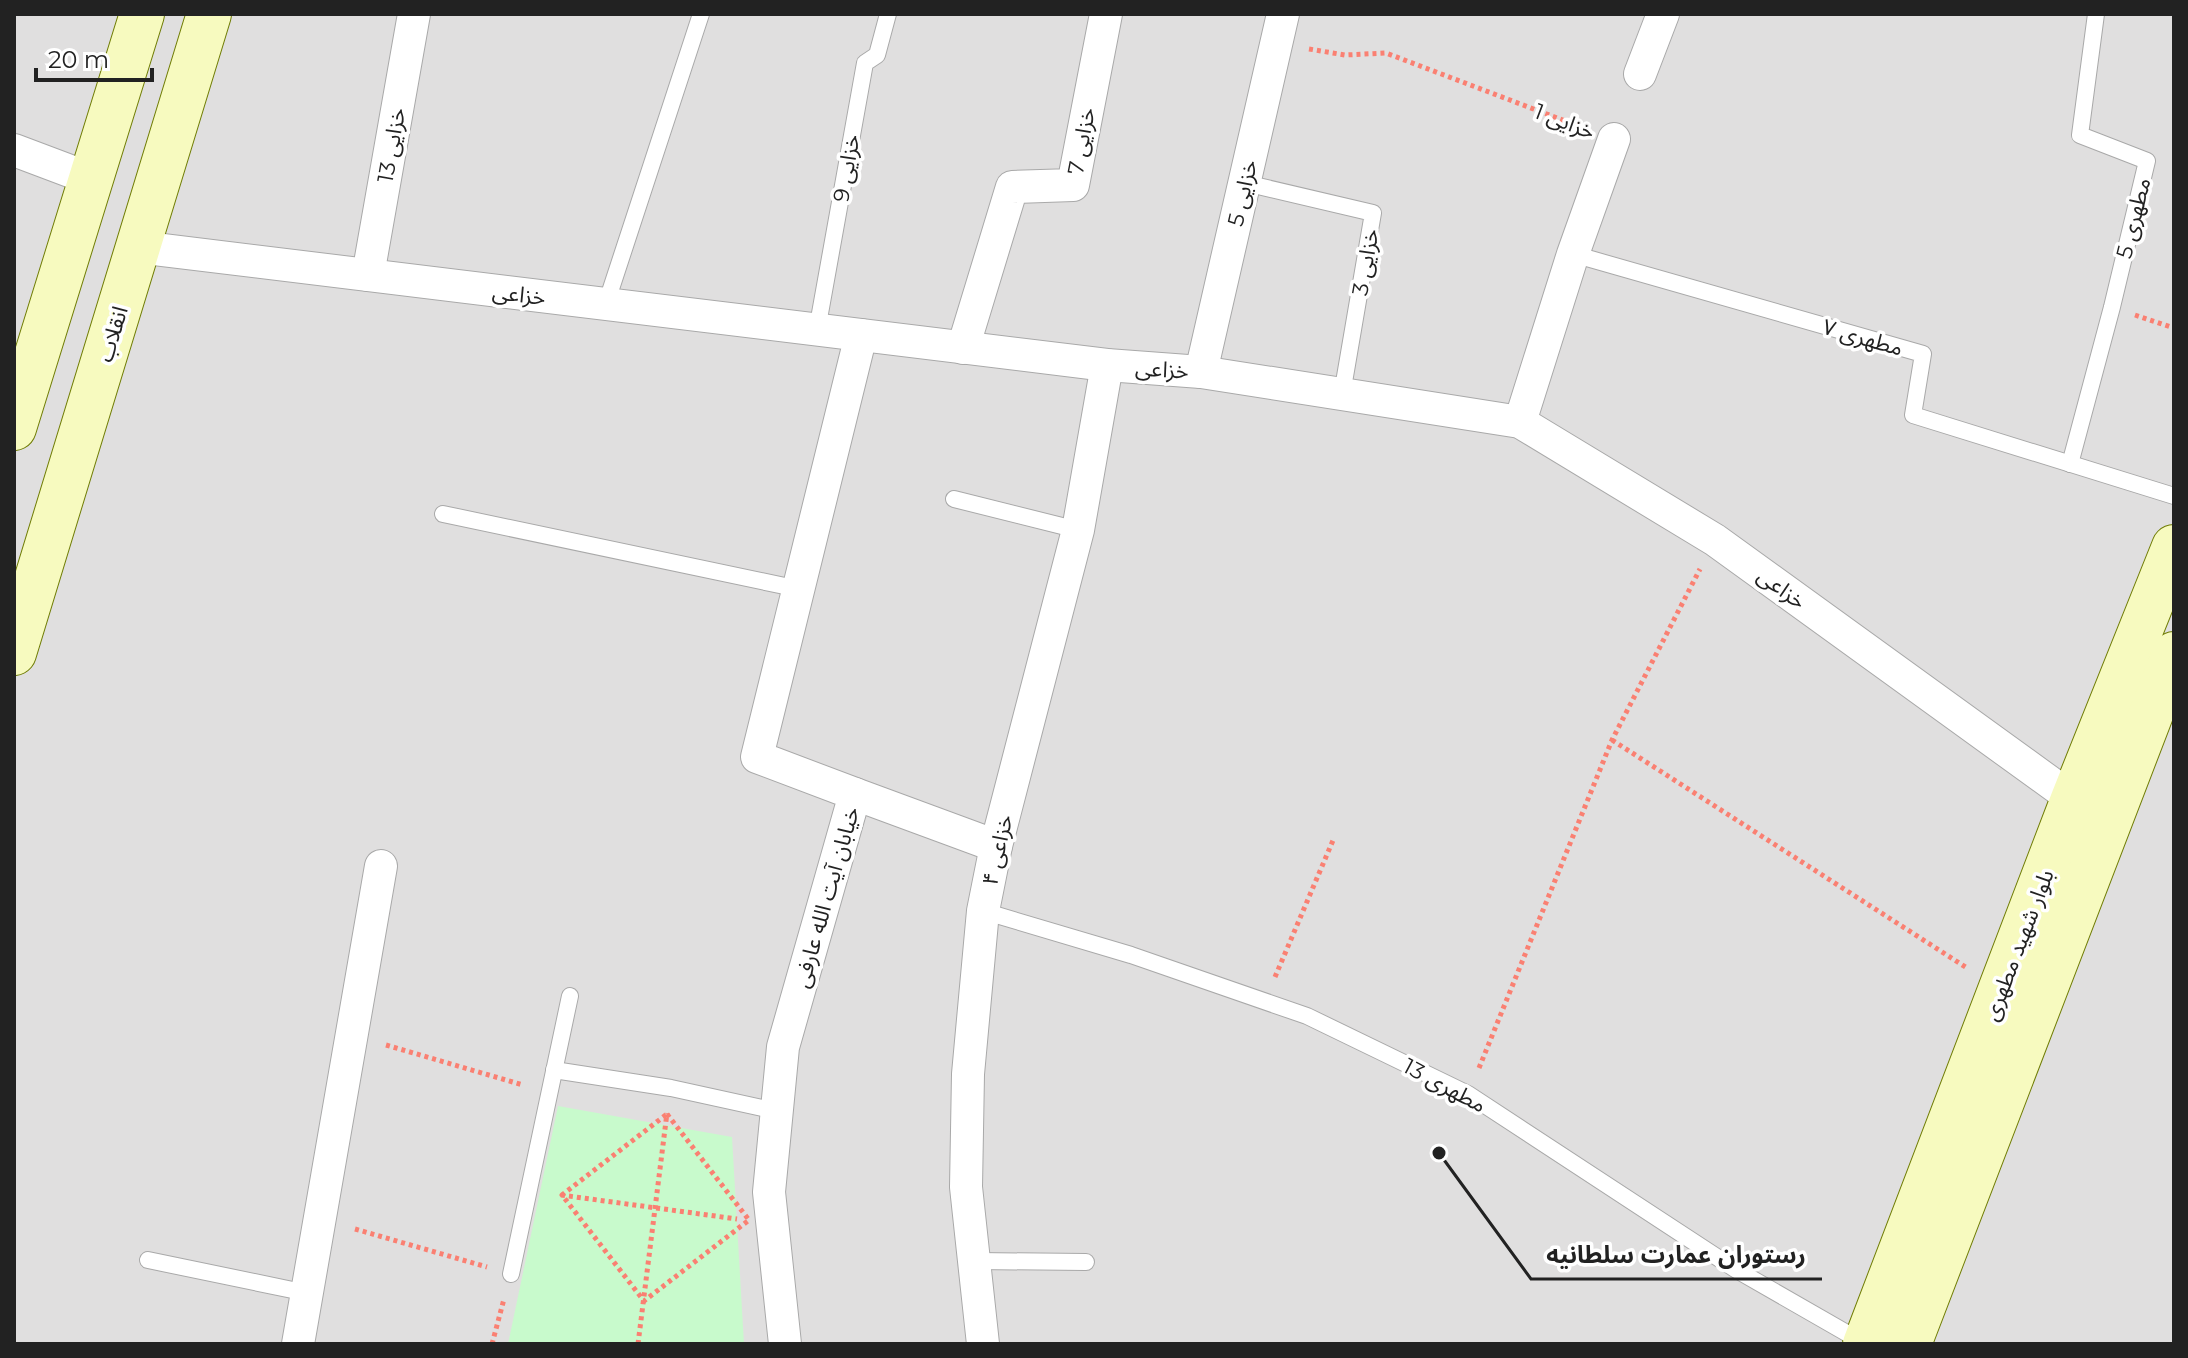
<svg xmlns="http://www.w3.org/2000/svg" width="2188" height="1358" font-family="Montserrat,'Noto Sans Arabic',sans-serif">
<style>
.residential{fill:#e0dfdf}
.park{fill:#c8facc}
.lines{fill:none;stroke-linecap:round;stroke-linejoin:round}
.lane-casing{stroke:#a9a9a9;stroke-width:18}
.street-casing{stroke:#a9a9a9;stroke-width:34}
.secondary-casing{stroke:#707d05;stroke-width:46}
.path{stroke:#fa8072;stroke-width:5;stroke-dasharray:4 4;stroke-linecap:butt}
.lane{stroke:#fff;stroke-width:16}
.street{stroke:#fff;stroke-width:32}
.secondary{stroke:#f7fabf;stroke-width:44}
.labels{text-anchor:middle;stroke-width:7;stroke-linejoin:round;paint-order:stroke}
.street-label{font-size:22px;fill:#222;stroke:#fff}
.leader{fill:none;stroke:#222;stroke-width:3}
.callout-dot{fill:#222;stroke:#fff;stroke-width:3}
.callout-label{font-size:24px;text-anchor:middle;font-weight:bold;fill:#222;stroke:#fff;stroke-width:7;stroke-linejoin:round;paint-order:stroke}
</style>
<rect width="100%" height="100%" fill="#f2efe9"/>
<!-- residential -->
<rect class="residential" x="14" y="14" width="2160" height="1330"/>
<!-- park -->
<polygon class="park" points="558,1106 732,1137 744,1344 508,1344"/>
<g class="lines">
<!-- lane casing -->
<g class="lane-casing">
<g id="lane">
<polyline points="1245,183 1373,213 1342,394"/>
<polyline points="1573,254 1923,354 1913,415 2174,496"/>
<polyline points="606,304 701,14"/>
<polyline points="817,330 865,63 877,55 888,14"/>
<polyline points="2070,464 2112,307 2147,161 2080,135 2096,14"/>
<polyline points="954,499 1078,530"/>
<polyline points="443,514 799,589"/>
<polyline points="983,911 1131,955 1307,1016 1468,1094 1735,1269 1864,1343"/>
<polyline points="554,1070 671,1088 776,1111"/>
<polyline points="148,1260 307,1293"/>
<polyline points="976,1261 1086,1262"/>
<polyline points="511,1274 570,996"/>
</g>
</g>
<!-- street casing -->
<g class="street-casing">
<g id="street">
<polyline points="1640,74 1663,14"/>
<polyline points="14,150 91,179"/>
<polyline points="138,247 1107,365 1201,372 1520,422 1715,540 2073,799"/>
<polyline points="368,275 414,14"/>
<polyline points="963,348 1012,187 1073,185 1106,14"/>
<polyline points="1201,372 1283,14"/>
<polyline points="1520,422 1573,254 1614,139"/>
<polyline points="855,794 996,846"/>
<polyline points="298,1344 381,866"/>
<polyline points="785,1344 769,1192 783,1047 855,794 757,757 861,335"/>
<polyline points="983,1344 966,1187 968,1074 983,911 996,846 1078,530 1107,365"/>
</g>
</g>
<!-- secondary casing -->
<g class="secondary-casing">
<g id="secondary">
<polyline points="14,428 142,14"/>
<polyline points="14,653 209,14"/>
<polyline points="1865,1344 2073,799 2174,547"/>
<polyline points="1909,1344 2174,654"/>
</g>
</g>
<!-- path -->
<g class="path">
<polyline points="1309,49 1345,55 1386,53 1581,127"/>
<polyline points="2135,315 2174,328"/>
<polyline points="1612,740 1967,968"/>
<polyline points="1275,977 1334,838"/>
<polyline points="386,1045 523,1085"/>
<polyline points="1479,1068 1612,740 1700,569"/>
<polygon points="667,1114 749,1220 644,1301 562,1195"/>
<polyline points="561,1195 737,1219"/>
<polyline points="355,1229 487,1267"/>
<polyline points="492,1344 504,1299"/>
<polyline points="638,1344 667,1113"/>
</g>
<!-- lane -->
<use href="#lane" class="lane"/>
<!-- street -->
<use href="#street" class="street"/>
<!-- secondary -->
<use href="#secondary" class="secondary"/>
</g>
<g class="labels">
<!-- street labels -->
<g class="street-label">
<text transform="translate(1565 121) rotate(21)" y="8">خزایی 1</text>
<text transform="translate(1081 141) rotate(-79)" y="8">خزایی 7</text>
<text transform="translate(391 145) rotate(-80)" y="8">خزایی 13</text>
<text transform="translate(846 168) rotate(-80)" y="8">خزایی 9</text>
<text transform="translate(1242 193) rotate(-77)" y="8">خزایی 5</text>
<text transform="translate(2133 218) rotate(-76)" y="8">مطهری 5</text>
<text transform="translate(1365 262) rotate(-80)" y="8">خزایی 3</text>
<text transform="translate(519 294) rotate(7)" y="8">خزاعی</text>
<text transform="translate(112 334) rotate(-73)" y="8">انقلاب</text>
<text transform="translate(1863 337) rotate(16)" y="8">مطهری ۷</text>
<text transform="translate(1162 369) rotate(4)" y="8">خزاعی</text>
<text transform="translate(1782 588) rotate(36)" y="8">خزاعی</text>
<text transform="translate(997 850) rotate(-77)" y="8">خزاعی ۴</text>
<text transform="translate(826 897) rotate(-74)" y="8">خیابان آیت الله عارفی</text>
<text transform="translate(2018 945) rotate(-69)" y="8">بلوار شهید مطهری</text>
<text transform="translate(1445 1085) rotate(28)" y="8">مطهری 13</text>
</g>
</g>
<!-- callouts -->
<path class="leader" d="M1439 1153L1531 1279H1822"/>
<circle class="callout-dot" cx="1439" cy="1153" r="8"/>
<g class="callout-label">
<text x="1676" y="1263">رستوران عمارت سلطانیه</text>
</g>
<!-- border -->
<rect width="2188" height="1358" fill="none" stroke="#222222" stroke-width="32"/>
<!-- scale -->
<path d="M36 68v12h116v-12" fill="none" stroke="#222222" stroke-width="4"/>
<text x="48" y="68" font-size="24" fill="#222222" stroke="#ffffff" stroke-width="6" paint-order="stroke">20 m</text>
</svg>
